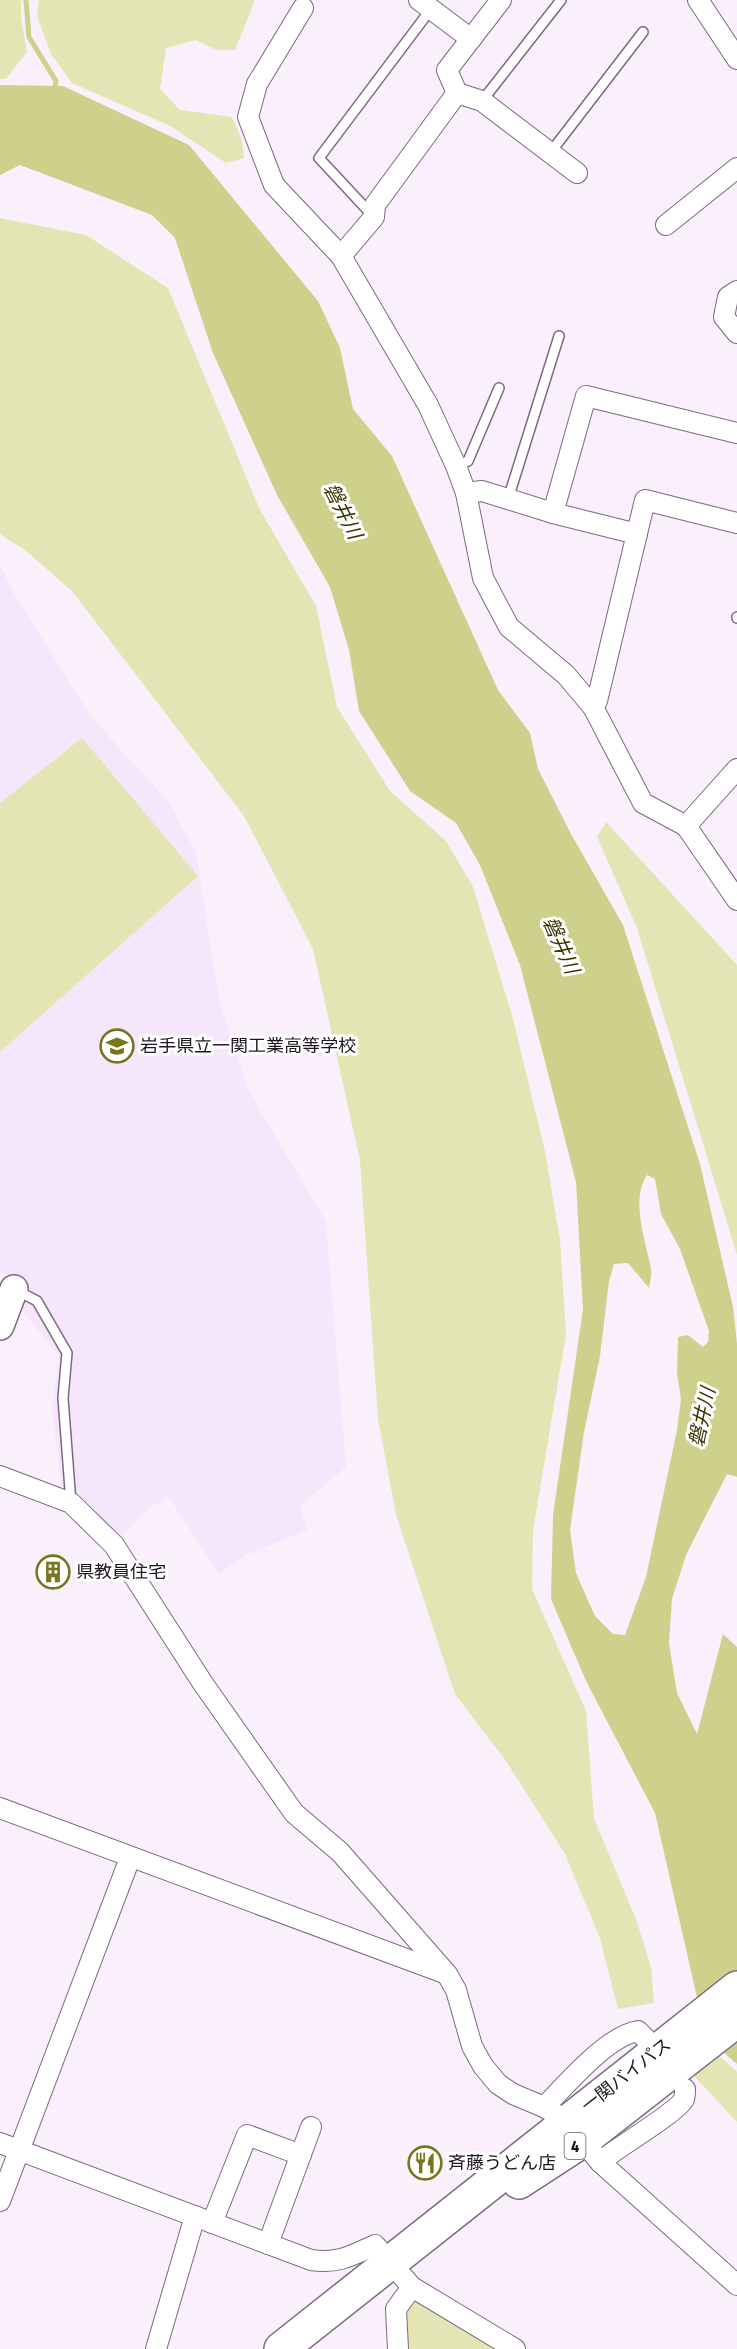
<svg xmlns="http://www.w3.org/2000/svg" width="737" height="2349" font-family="'Fira Sans Condensed','Noto Sans JP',sans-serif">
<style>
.built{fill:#f6e6fb}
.green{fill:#e3e6b4}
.water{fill:#cdd18c;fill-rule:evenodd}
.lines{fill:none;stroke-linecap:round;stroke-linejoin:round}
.stream{stroke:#cdd18c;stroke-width:5}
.lane-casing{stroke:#7c6982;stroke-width:12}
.street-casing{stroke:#7c6982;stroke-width:22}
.secondary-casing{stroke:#7c6982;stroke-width:30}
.highway-casing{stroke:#7c6982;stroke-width:36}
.lane{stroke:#fff;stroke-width:9}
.street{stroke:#fff;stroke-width:20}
.secondary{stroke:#fff;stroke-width:27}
.highway{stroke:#fff;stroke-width:33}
.labels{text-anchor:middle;stroke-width:6;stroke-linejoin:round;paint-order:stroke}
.shield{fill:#fff;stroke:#625c63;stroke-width:1.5}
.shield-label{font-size:16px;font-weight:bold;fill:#1e1620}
.poi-label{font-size:18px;fill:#1e1620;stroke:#fff;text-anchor:start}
.street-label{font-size:18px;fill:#1e1620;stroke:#fff}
.water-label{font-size:20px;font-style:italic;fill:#363700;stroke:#fff}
</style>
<rect width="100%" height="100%" fill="#f9f0fb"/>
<!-- built -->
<polygon class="built" points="0,564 12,590 92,718 167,800 196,852 219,999 249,1092 326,1221 346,1467 300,1506 307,1530 246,1555 219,1574 168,1496 147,1510 119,1539 62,1490 52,1409 59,1357 18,1305 17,1281 0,1270"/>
<!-- green -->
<g class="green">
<polygon points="0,0 21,0 21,18 27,52 6,79 0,79"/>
<polygon points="39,0 255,0 235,50 216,50 196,40 166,48 160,89 180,110 232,117 242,140 244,158 226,163 170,126 72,83 51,54 37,16"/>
<polygon points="0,218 86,235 168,288 259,508 316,606 337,707 390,791 446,841 473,887 512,1015 545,1151 560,1240 566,1334 533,1531 532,1589 586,1711 594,1818 637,1922 651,1967 654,2003 618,2009 600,1938 565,1854 506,1761 455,1694 396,1515 378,1419 360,1161 313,949 244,816 72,591 26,551 0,534"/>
<polygon points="82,738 198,876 0,1052 0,803"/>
<polygon points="606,822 737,965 737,1255 637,928 597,837"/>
<polygon points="716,2053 737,2072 737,2122 682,2063"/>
<polygon points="414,2297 500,2349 403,2349 403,2313"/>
</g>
<!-- water -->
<path class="water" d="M0 85 63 86 189 145 318 301 340 348 353 409 392 456 498 690 530 733 538 769 571 834 623 925 700 1164 733 1307 737 1344V1477L727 1474 686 1555 672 1599 669 1643 677 1693 697 1734 723 1634 737 1647V2064L706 2037 655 1813 586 1681 551 1599 553 1515 583 1309 576 1182 520 965 480 865 456 823 410 791 359 711 349 650 330 587 277 495 213 353 175 238 152 215 20 165 0 175ZM647 1175 655 1179 661 1214 680 1249 709 1331 708 1342 703 1347 688 1335 678 1337 677 1373 681 1399 677 1430 646 1577 625 1635 613 1634 595 1616 576 1573 570 1530 584 1432 600 1356 609 1281 614 1264 628 1263 649 1288C650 1282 652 1275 651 1269 646 1241 630 1201 647 1175Z"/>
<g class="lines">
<!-- stream -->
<polyline class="stream" points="26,0 29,37 56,81 54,92"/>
<!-- lane casing -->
<g class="lane-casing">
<g id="lane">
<polyline points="482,101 561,0"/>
<polyline points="550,153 643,32"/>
<polyline points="372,215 319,158 431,9"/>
<polyline points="456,466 468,461 499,388"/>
<polyline points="508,499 559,336"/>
<polyline points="737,617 737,618"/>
<polyline points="16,1290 37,1301 67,1353 63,1398 71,1503"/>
</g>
</g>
<!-- street casing -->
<g class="street-casing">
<g id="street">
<polyline points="419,0 471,39"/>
<polyline points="501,0 447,70 457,93 375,205 374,217 341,256 428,405 456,466 466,493 483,578 509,627 566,675 593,707 643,803 686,826"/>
<polyline points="698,0 737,59"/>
<polyline points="303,8 257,84 248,117 274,185 341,256"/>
<polyline points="457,93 482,101 577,173"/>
<polyline points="666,225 737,168"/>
<polyline points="737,291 728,297 724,317 737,333"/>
<polyline points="466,493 482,491 553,513 637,534"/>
<polyline points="553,513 586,396 737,433"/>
<polyline points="593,707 597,701 645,500 737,523"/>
<polyline points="737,769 686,826 737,900"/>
<polyline points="0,1476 71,1503 114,1545 202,1682 294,1813 340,1852 447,1974 456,1990 472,2046 483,2066 498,2084 513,2094 544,2107 567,2121 600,2162 737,2285"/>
<polyline points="0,1808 444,1973"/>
<path d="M544 2107C567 2084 607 2036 638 2031L646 2039"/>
<path d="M0 2143 311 2260C338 2264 351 2256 375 2245L412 2287 515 2349"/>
<path d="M600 2162C616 2148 678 2112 684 2099 685 2096 685 2093 685 2089"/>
<polyline points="0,2201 130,1858"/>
<polyline points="212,2223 247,2135 301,2155"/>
<polyline points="268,2244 311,2127"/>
<polyline points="156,2349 195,2216"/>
<polyline points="398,2349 396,2309 412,2287"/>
</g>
</g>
<!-- secondary casing -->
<g class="secondary-casing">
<polyline id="secondary" points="0,1326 14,1289"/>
</g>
<!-- highway casing -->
<g class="highway-casing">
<g id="highway">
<polyline points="519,2182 582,2141 737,2020"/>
<polyline points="281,2349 737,1988"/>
</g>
</g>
<!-- lane -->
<use href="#lane" class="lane"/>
<!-- street -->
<use href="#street" class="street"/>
<!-- secondary -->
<use href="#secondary" class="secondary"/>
<!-- highway -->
<use href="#highway" class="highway"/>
</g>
<!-- icons -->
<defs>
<g id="school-ring" transform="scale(1.725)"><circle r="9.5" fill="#fff" stroke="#75761d" stroke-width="1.5"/><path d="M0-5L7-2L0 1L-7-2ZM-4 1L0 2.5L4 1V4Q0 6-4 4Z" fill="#75761d"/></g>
<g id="building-ring" transform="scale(1.725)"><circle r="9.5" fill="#fff" stroke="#75761d" stroke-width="1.5"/><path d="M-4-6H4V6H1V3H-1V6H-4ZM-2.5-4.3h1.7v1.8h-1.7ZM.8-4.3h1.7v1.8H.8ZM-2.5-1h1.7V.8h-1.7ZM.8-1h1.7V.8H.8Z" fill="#75761d"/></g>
<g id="restaurant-ring" transform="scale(1.725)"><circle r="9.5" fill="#fff" stroke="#75761d" stroke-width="1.5"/><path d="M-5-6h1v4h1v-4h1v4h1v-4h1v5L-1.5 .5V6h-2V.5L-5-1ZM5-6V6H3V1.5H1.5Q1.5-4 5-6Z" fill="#75761d"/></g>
</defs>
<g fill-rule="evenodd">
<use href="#school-ring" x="117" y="1046"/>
<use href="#building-ring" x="53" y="1572"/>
<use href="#restaurant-ring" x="425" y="2163"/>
</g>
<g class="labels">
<!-- shield labels -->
<rect class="shield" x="564.5" y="2133" width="21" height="26" rx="4.5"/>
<g class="shield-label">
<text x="575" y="2152">4</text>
</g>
<!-- poi labels -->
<g class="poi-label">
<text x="140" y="1052">岩手県立一関工業高等学校</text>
<text x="76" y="1578">県教員住宅</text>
<text x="448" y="2169">斉藤うどん店</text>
</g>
<!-- street labels -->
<g class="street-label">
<text transform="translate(626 2075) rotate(-38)" y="6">一関バイパス</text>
</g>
<!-- water labels -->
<g class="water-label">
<text transform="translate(343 511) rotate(63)" y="7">磐井川</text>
<text transform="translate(561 945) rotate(66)" y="7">磐井川</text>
<text transform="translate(702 1417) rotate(-78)" y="7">磐井川</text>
</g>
</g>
</svg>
